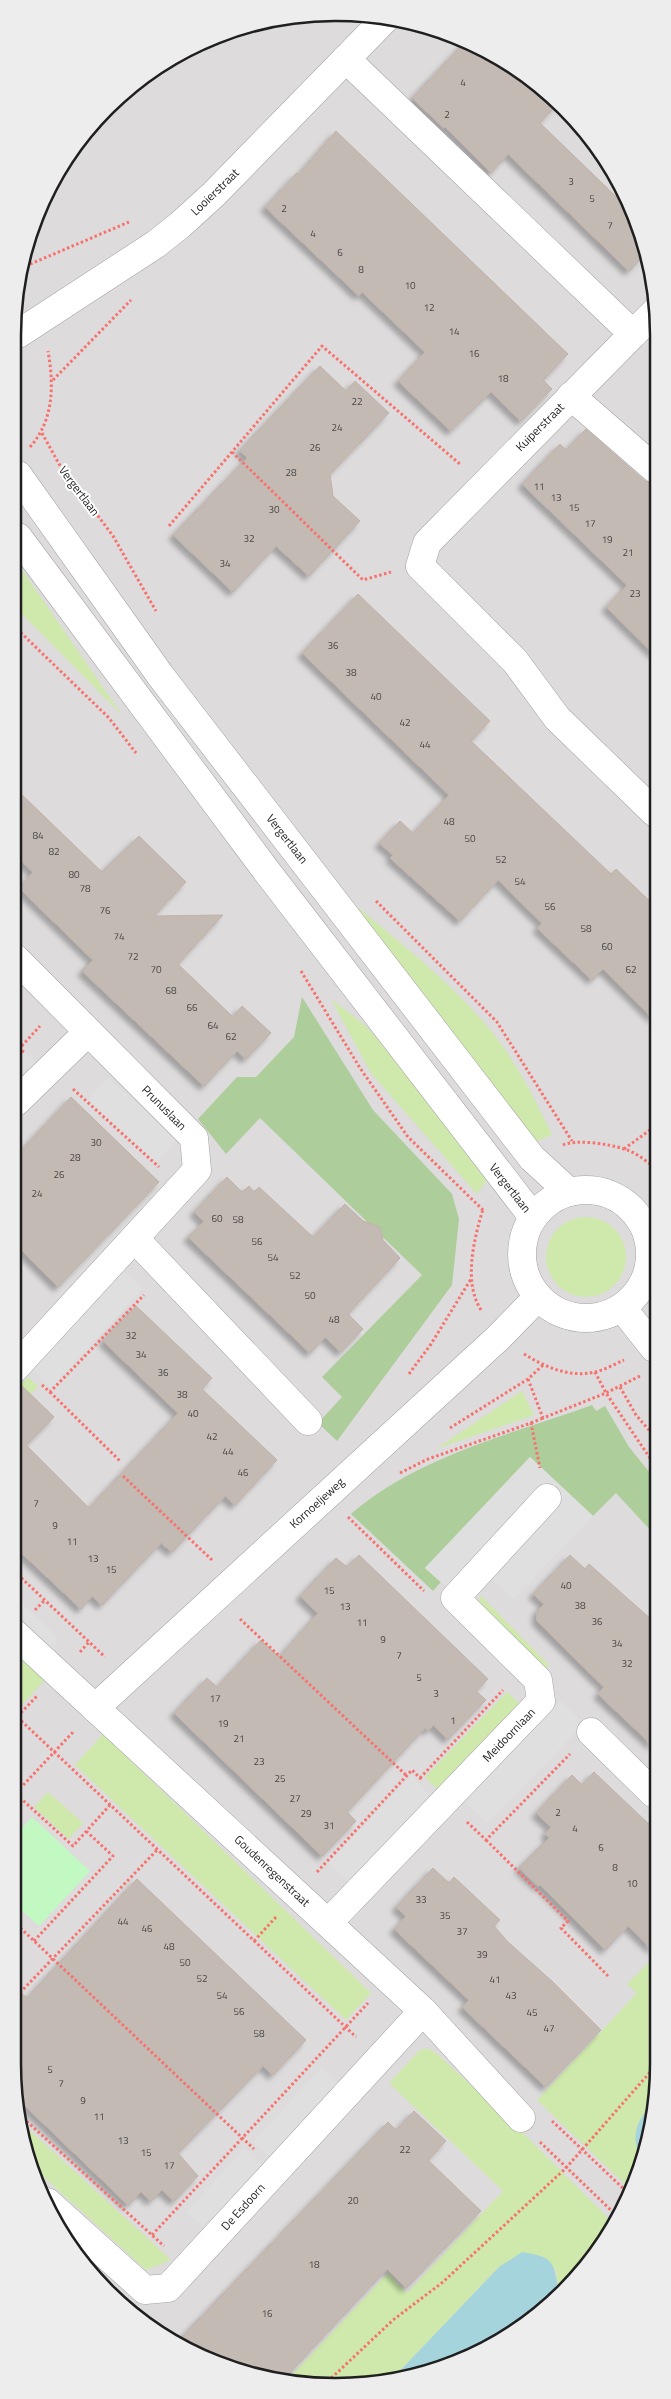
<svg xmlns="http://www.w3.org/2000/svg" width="671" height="2399" font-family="'Titillium Web',sans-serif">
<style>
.residential{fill:#dddbdc}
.grass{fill:#cee9ab}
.forest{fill:#adce9a}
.park{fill:#c2f9c3}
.parking{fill:#dfdfdf}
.water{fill:#a6d4dc}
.building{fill:#c4bab4;stroke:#c1b1a7;filter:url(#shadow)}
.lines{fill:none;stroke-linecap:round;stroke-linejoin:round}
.minor-casing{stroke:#a3a3a3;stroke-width:29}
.path{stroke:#f8716d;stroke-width:3;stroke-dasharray:2.5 2.5;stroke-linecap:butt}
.minor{stroke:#fff;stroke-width:28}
.labels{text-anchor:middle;stroke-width:4;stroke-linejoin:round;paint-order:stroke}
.number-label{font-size:10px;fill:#484644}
.street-label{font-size:12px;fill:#1f1f1f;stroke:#fff}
.rim{fill:none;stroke:#1f1f1f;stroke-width:2.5}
</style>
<defs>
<filter id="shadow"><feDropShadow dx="-4.5" dy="4.5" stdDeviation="2.5" flood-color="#0004"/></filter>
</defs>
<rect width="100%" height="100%" fill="#efebe5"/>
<!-- residential -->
<polygon class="residential" points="272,19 398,19 497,56 564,107 625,193 656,294 652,2126 615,2225 532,2320 419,2375 314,2386 192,2353 93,2277 37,2187 13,2063 19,273 67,156 156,67"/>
<!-- grass -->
<g class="grass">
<polygon points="18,564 122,715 17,609"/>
<path d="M354 904C399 942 447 979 486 1025 514 1057 534 1097 552 1135L534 1142Z"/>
<polygon points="331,999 367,1027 490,1175 477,1194 371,1073"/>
<circle cx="586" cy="1257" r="40"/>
<polygon points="28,1377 38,1386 15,1412 15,1391"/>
<polygon points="522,1391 534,1415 436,1449"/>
<polygon points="481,1596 549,1665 539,1676 473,1610"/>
<polygon points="14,1652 44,1681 16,1711 14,1708"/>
<polygon points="507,1692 519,1703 437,1789 425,1777"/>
<polygon points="103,1734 371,1993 346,2020 75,1765"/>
<polygon points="48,1792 83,1823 69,1839 34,1807"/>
<polygon points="653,1958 652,2104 646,2111 638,2151 641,2156 629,2188 537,2100 637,1993 627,1984"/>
<polygon points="421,2049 429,2049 436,2053 519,2129 615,2225 558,2290 556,2269 499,2267 393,2378 314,2386 288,2379 388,2273 407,2293 503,2191 389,2083"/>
<polygon points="25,2126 171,2260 146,2270 33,2167"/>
</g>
<!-- forest -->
<g class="forest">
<polygon points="302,997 373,1110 452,1194 459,1219 452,1285 337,1441 318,1423 342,1397 322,1377 422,1275 260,1118 226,1154 198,1119 237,1077 256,1077 294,1037"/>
<path d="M592 1405 596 1411 605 1406 629 1447 654 1478 653 1533 616 1493 593 1516 530 1457 425 1568 441 1582 433 1591 351 1514C416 1457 512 1434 592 1405Z"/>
</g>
<!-- park -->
<polygon class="park" points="32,1817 90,1871 39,1926 13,1903 13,1838"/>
<!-- parking -->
<g class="parking">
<polygon points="19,1049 42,1066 16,1095 16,1052"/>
<polygon points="108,1077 177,1140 156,1164 87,1101"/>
<polygon points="123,1270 143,1289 51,1388 30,1368"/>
<polygon points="530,1457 593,1516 514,1599 472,1561 446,1587 425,1568"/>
<polygon points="14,1595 58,1637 54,1651 14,1611"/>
<polygon points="561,1701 584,1724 487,1823 463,1800"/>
<polygon points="411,1776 432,1796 348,1882 328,1863"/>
<polygon points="322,2067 339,2083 270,2157 253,2142"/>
<polygon points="245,2148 263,2166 204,2228 186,2212"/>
</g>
<!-- water -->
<g class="water">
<path d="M652 2104V2126L641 2156C629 2137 638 2119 652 2104Z"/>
<path d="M522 2252C552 2257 554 2260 558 2290L532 2320 419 2375 393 2378 499 2267Z"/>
</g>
<!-- building -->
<g class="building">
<polygon points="464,43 497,56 558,103 540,123 631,211 644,255 629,271 508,154 491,173 445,127 444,128 412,98"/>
<polygon points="336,131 568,354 543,380 552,389 521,421 491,392 451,431 398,381 425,352 362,292 359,296 265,207 297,173 298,175"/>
<polygon points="320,366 346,391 355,381 389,413 330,474 333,496 360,521 309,576 276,546 233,592 173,535 247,458 240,450"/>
<polygon points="586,429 645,481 655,485 655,655 606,607 627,585 522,484 560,444 566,450"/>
<polygon points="358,594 490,721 471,741 611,874 616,869 655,906 654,1019 603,969 592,980 537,928 542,923 498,880 460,921 390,858 393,855 379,843 400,821 413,833 449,795 302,653"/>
<polygon points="17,790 102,872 139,836 186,882 154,916 223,915 178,964 233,1017 242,1006 271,1033 246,1059 237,1051 204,1086 82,971 93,960 19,888 33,872 17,857"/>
<polygon points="71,1097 159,1182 58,1287 15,1244 16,1156"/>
<polygon points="227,1177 242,1192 249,1186 254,1192 259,1187 313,1237 345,1204 363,1221 380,1227 383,1240 400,1258 348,1314 363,1329 341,1352 325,1337 310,1353 188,1237 204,1222 194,1212"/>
<polygon points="136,1306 212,1378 202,1389 277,1460 235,1505 225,1496 172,1552 161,1543 102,1605 92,1596 81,1609 14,1546 15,1383 19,1383 54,1417 26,1445 89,1508 178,1413 103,1341"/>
<polygon points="359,1555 488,1679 476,1691 486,1700 448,1739 433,1725 428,1731 425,1728 347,1812 356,1821 322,1856 174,1713 207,1678 217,1687 261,1640 279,1657 318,1613 300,1596 336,1558 347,1567"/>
<polygon points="570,1555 585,1569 589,1564 653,1621 653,1746 598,1694 604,1687 537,1621 537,1611 544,1604 533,1594"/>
<polygon points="594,1772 653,1828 653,1950 628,1926 605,1950 540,1885 538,1886 519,1868 549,1838 545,1833 551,1827 536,1813 572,1775 582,1785"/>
<polygon points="433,1868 449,1883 454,1877 500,1920 494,1926 508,1942 553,1982 601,2030 546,2087 462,2007 469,2000 394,1929 406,1916 396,1907"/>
<polygon points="137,1879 306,2040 273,2075 263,2066 178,2153 198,2176 174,2201 162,2190 151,2201 141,2192 128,2205 20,2101 12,2064 13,1986 27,1998"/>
<polygon points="414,2111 446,2141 428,2160 481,2211 406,2288 387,2269 285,2378 192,2353 177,2342 388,2122 396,2130"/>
</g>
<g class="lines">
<!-- minor casing -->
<g class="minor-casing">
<g id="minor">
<polyline points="346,59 633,334 427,543 420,566 515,661 557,718 655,813"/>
<polyline points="18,334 156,244 180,225 214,194 385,19"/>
<polyline points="633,334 656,311"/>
<polyline points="571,396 655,469"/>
<polyline points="18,475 160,675 532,1158 569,1192"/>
<polyline points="18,537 265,869 533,1217"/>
<polyline points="16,1102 88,1032"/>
<circle cx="586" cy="1254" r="64"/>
<polyline points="135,1239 308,1421"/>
<polyline points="623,1309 654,1348"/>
<polyline points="15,1368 197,1170 194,1138 16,959"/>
<polyline points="14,1633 423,2011 521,2118"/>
<polyline points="95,1708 498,1338 538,1297"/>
<polyline points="591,1732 653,1793"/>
<polyline points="328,1923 541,1701 538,1680 455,1598 547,1498"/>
<polyline points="47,2202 145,2290 168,2288 423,2011"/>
</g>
</g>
<!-- path -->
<g class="path">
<polyline points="21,268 129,222"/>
<polyline points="53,380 131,300"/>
<polyline points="42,433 59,464 113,536 156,611"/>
<path d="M30 447C54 420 54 385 48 351"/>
<polyline points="232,452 363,580 391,572"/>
<polyline points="169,526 322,346 461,465"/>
<polyline points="17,629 109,718 136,753"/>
<polyline points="376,901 497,1022 572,1141"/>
<polyline points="301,971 360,1068 408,1137 483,1210"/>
<polyline points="24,1052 19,1049 40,1026"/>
<polyline points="73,1089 159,1167"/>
<path d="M563 1145C577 1139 609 1144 624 1149 635 1152 645 1160 654 1167"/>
<polyline points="624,1149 654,1127"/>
<path d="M481 1310C463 1282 474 1239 483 1209"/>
<path d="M524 1354C545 1367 570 1378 595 1372 604 1370 615 1364 624 1360"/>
<polyline points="595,1372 606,1393 654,1464"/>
<polyline points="409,1374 431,1344 471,1279"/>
<polyline points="528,1379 543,1418 606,1393 640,1376"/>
<polyline points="42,1385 50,1392 144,1295"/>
<polyline points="620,1387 636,1415 654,1436"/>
<polyline points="50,1392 121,1462"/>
<polyline points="531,1423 543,1418"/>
<polyline points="450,1428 528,1379 543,1365"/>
<polyline points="400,1473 428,1459 531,1423 540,1468"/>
<polyline points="123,1476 212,1560"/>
<polyline points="348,1517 424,1591"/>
<polyline points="14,1571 105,1657"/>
<polyline points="35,1610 45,1600"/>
<polyline points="240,1619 407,1776"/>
<polyline points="80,1652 89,1642"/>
<polyline points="14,1714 356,2037"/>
<polyline points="14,1720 37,1696"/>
<polyline points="420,1778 503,1690"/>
<polyline points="16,1794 73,1846 110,1805"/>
<polyline points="13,1796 74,1731"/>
<polyline points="467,1822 486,1840 570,1754"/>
<polyline points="486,1840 568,1921 561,1928 608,1976"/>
<polyline points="317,1872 412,1770 422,1780"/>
<polyline points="13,1921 254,2149"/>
<polyline points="34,1941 113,1856 86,1831"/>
<polyline points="254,1941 276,1917"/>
<polyline points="13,2000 157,1850"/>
<polyline points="23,2118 164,2246"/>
<polyline points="552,2121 627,2192"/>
<polyline points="540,2142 618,2217"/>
<polyline points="152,2235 368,2003"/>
<polyline points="324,2385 393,2320 443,2282 566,2168 652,2070"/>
</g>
<!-- minor -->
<use href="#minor" class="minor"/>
</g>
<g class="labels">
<!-- number labels -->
<g class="number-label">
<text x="463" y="86">4</text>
<text x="447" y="118">2</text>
<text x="571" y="185">3</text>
<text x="592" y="202">5</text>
<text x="284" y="212">2</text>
<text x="610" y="229">7</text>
<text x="313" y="237">4</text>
<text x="340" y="256">6</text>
<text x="361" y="273">8</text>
<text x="410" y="289">10</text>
<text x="429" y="311">12</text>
<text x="454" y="335">14</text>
<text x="474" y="357">16</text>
<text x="503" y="382">18</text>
<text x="357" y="405">22</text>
<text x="337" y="431">24</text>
<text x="315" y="451">26</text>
<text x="291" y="476">28</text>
<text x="539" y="490">11</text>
<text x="556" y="501">13</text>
<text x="574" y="511">15</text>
<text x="274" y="513">30</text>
<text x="590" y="527">17</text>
<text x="249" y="542">32</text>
<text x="607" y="543">19</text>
<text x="628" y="556">21</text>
<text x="225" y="567">34</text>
<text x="635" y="597">23</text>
<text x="333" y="649">36</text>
<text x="351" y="676">38</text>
<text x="376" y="700">40</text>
<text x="405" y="726">42</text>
<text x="425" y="748">44</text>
<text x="449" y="825">48</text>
<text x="38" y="839">84</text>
<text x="470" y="842">50</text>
<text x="54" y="855">82</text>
<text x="501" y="863">52</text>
<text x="74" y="878">80</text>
<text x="520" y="885">54</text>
<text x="85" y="892">78</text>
<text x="550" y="910">56</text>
<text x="105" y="914">76</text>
<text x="586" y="932">58</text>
<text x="119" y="940">74</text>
<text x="607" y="950">60</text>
<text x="133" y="960">72</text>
<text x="156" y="973">70</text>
<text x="631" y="973">62</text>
<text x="171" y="994">68</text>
<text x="192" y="1011">66</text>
<text x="213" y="1029">64</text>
<text x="231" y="1040">62</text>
<text x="96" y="1146">30</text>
<text x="75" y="1161">28</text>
<text x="59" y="1178">26</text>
<text x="37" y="1197">24</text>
<text x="217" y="1222">60</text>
<text x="238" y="1223">58</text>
<text x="257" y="1245">56</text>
<text x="273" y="1261">54</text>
<text x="295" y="1279">52</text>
<text x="310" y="1299">50</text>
<text x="334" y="1323">48</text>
<text x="131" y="1339">32</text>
<text x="141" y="1358">34</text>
<text x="163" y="1376">36</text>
<text x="182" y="1398">38</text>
<text x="193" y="1417">40</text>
<text x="212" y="1440">42</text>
<text x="228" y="1455">44</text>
<text x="243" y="1476">46</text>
<text x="36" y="1507">7</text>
<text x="55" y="1529">9</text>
<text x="72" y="1545">11</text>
<text x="93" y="1562">13</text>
<text x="111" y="1573">15</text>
<text x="566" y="1589">40</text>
<text x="329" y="1594">15</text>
<text x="580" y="1609">38</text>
<text x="345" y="1610">13</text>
<text x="597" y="1625">36</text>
<text x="362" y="1626">11</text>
<text x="383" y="1643">9</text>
<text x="617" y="1647">34</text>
<text x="399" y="1659">7</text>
<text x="627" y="1667">32</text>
<text x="419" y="1681">5</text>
<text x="436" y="1697">3</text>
<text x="215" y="1702">17</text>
<text x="453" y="1724">1</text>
<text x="223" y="1727">19</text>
<text x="239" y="1742">21</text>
<text x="259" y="1765">23</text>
<text x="280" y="1782">25</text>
<text x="295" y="1802">27</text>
<text x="558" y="1816">2</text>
<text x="306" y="1817">29</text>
<text x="329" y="1829">31</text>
<text x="575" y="1832">4</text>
<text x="601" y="1851">6</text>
<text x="615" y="1871">8</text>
<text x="632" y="1887">10</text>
<text x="421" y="1903">33</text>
<text x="445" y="1919">35</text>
<text x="123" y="1925">44</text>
<text x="147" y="1932">46</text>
<text x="462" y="1935">37</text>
<text x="169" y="1950">48</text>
<text x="482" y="1958">39</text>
<text x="185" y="1966">50</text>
<text x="202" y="1982">52</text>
<text x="495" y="1983">41</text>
<text x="222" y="1999">54</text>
<text x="511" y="1999">43</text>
<text x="239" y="2015">56</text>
<text x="532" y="2016">45</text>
<text x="549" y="2032">47</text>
<text x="259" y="2037">58</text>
<text x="50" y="2073">5</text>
<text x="61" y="2087">7</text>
<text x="83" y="2104">9</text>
<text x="99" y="2120">11</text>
<text x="123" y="2144">13</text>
<text x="405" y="2153">22</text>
<text x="146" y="2156">15</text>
<text x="169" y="2169">17</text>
<text x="353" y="2204">20</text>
<text x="314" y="2268">18</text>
<text x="267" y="2317">16</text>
</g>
<!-- street labels -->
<g class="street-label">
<text transform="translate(215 192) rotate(-44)" y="4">Looierstraat</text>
<text transform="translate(540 427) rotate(-45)" y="4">Kuiperstraat</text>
<text transform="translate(79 491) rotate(53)" y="4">Vergertlaan</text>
<text transform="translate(287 839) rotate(52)" y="4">Vergertlaan</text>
<text transform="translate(164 1108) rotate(45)" y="4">Prunuslaan</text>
<text transform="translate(510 1188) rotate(52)" y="4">Vergertlaan</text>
<text transform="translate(317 1503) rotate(-42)" y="4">Kornoeljeweg</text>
<text transform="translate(509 1735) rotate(-46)" y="4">Meidoornlaan</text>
<text transform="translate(272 1871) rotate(43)" y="4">Goudenregenstraat</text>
<text transform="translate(243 2207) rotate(-48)" y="4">De Esdoorn</text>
</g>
</g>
<!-- crop -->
<path d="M0 0H671V2399H0ZM335 21H336A314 314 0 0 1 650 335V2064A314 314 0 0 1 336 2378H335A314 314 0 0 1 21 2064V335A314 314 0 0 1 335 21Z" fill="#ededed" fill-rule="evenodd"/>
<path class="rim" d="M335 21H336A314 314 0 0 1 650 335V2064A314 314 0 0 1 336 2378H335A314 314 0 0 1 21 2064V335A314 314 0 0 1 335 21Z"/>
</svg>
